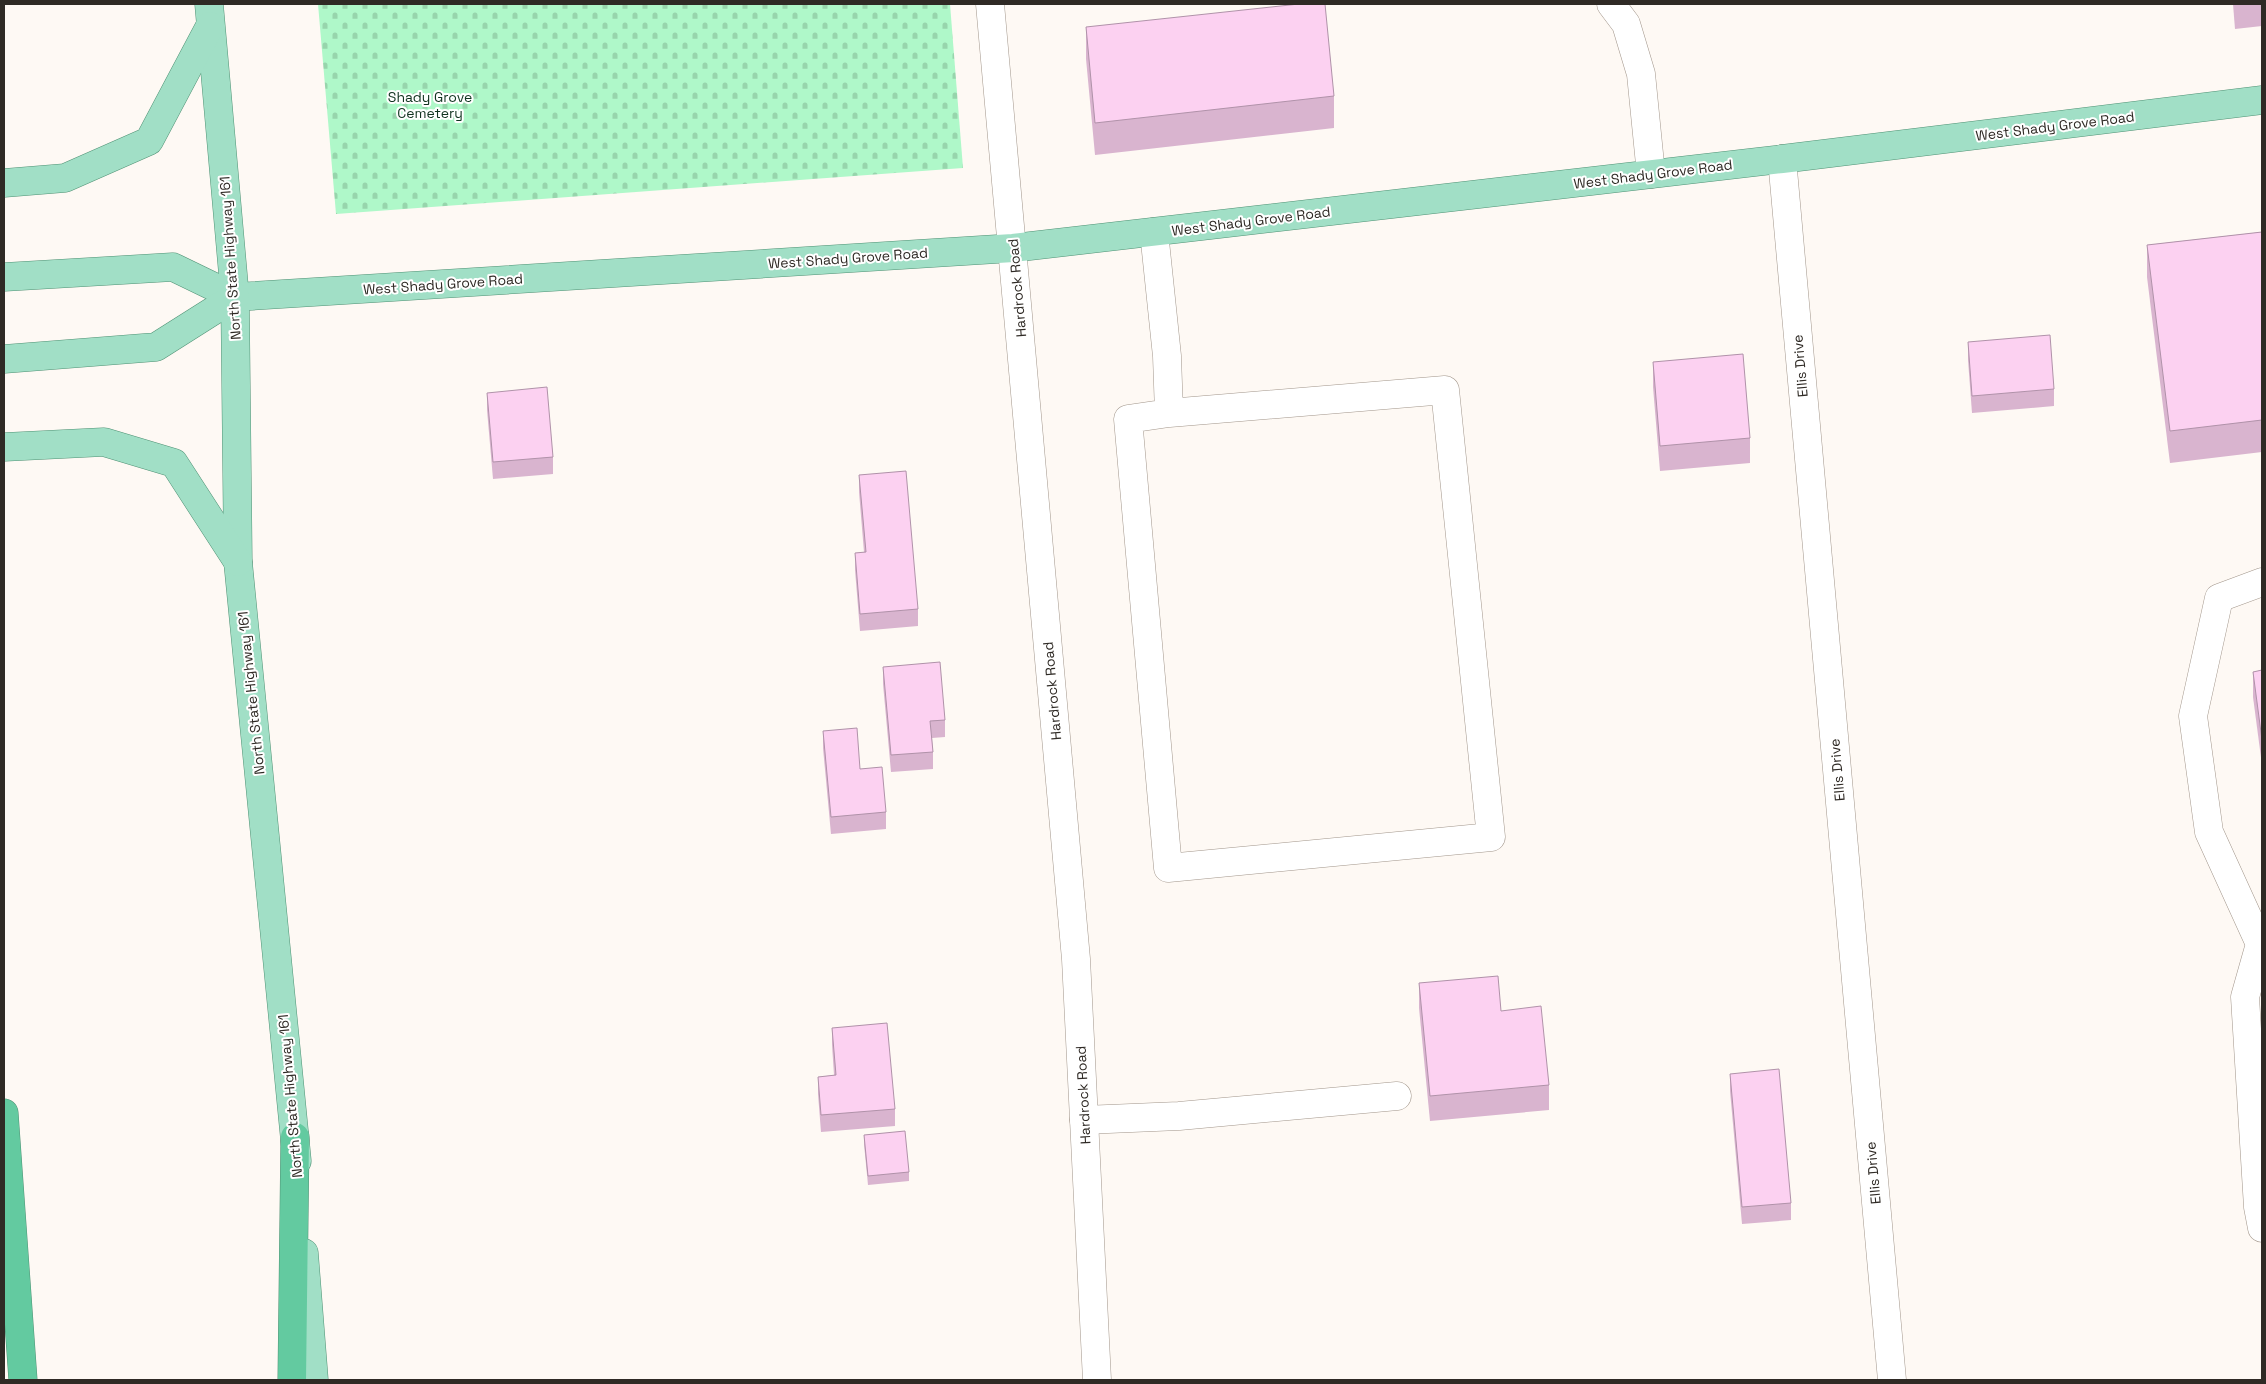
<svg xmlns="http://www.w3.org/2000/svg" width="2266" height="1384" font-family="'Space Grotesk',sans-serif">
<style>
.cemetery{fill:url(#cemetery-stones)}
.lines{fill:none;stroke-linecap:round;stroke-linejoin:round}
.minor-casing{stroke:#a2968b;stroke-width:29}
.major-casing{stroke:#519275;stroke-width:29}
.highway-casing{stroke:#519275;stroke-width:29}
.minor{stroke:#fff;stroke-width:28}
.major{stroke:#a1dfc6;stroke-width:28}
.highway{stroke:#63caa0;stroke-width:28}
.wall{fill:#d9b4cf}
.building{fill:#fcd1f1;stroke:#b092a9}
.labels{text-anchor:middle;stroke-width:4;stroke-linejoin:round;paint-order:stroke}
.park-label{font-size:14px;fill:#10331f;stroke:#fff}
.street-label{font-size:14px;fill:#2f2a25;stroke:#fff}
</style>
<defs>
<pattern id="cemetery-stones" width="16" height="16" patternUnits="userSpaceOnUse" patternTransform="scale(1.25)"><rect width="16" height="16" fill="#aff8c9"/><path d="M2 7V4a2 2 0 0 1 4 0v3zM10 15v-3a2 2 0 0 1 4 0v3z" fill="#97d5ac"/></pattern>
</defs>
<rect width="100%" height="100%" fill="#fef9f4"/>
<!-- cemetery -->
<polygon class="cemetery" points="318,4 950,4 963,168 336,214"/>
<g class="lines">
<!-- minor casing -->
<g class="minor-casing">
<g id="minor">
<polyline points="990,4 1076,959 1097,1380"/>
<polyline points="1611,4 1626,24 1641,74 1651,174"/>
<polyline points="1782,159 1892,1380"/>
<polyline points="1154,232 1167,356 1169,413 1128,419 1168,868 1491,837 1445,390 1169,413"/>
<polyline points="2262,582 2219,598 2193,716 2209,832 2260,944 2245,997 2258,1207 2262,1228"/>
<polyline points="1084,1120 1179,1116 1397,1096"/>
</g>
</g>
<!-- major casing -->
<g class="major-casing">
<g id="major">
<polyline points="209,4 235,297 238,562 297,1161"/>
<polyline points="4,183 65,178 149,141 210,26"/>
<polyline points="4,277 173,267 235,297 1013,248 1782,159 2262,100"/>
<polyline points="4,359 156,347 235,297"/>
<polyline points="4,447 104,442 174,463 238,562"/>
<polyline points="304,1253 314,1380"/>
</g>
</g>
<!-- highway casing -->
<g class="highway-casing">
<g id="highway">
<polyline points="4,1113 23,1380"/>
<polyline points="292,1380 295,1137"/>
</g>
</g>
<!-- minor -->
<use href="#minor" class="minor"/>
<!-- major -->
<use href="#major" class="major"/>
<!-- highway -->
<use href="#highway" class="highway"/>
</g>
<!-- wall -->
<g class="wall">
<polygon points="2233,4 2262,4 2262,26 2235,29"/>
<polygon points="1086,27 1334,96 1334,128 1095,155 1086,59"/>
<polygon points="2262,232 2262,452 2170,463 2147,277 2147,245"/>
<polygon points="1968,342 2054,389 2054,406 1972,413 1968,360"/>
<polygon points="1653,362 1750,438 1750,463 1660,471 1653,387"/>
<polygon points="487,393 553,457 553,474 493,479 487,410"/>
<polygon points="859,475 918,609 918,626 860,631 855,570 855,553 864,552 859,492"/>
<polygon points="883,667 945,720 945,737 932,738 933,752 933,769 891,772 883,684"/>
<polygon points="2262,670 2262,765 2253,697 2253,672"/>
<polygon points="823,731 860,769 886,812 886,829 831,834 823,748"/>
<polygon points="1419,983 1501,1011 1549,1085 1549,1110 1430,1121 1419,1008"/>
<polygon points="832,1028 895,1109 895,1126 821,1132 818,1094 818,1077 834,1075 832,1045"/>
<polygon points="1730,1074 1791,1203 1791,1220 1742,1224 1730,1091"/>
<polygon points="864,1135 909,1172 909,1181 868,1185 864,1144"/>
</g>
<!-- building -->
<g class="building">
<polygon points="1299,4 1325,4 1334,96 1095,123 1086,27"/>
<polygon points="2262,232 2262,420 2170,431 2147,245"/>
<polygon points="2050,335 2054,389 1972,396 1968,342"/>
<polygon points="1743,354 1750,438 1660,446 1653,362"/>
<polygon points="547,387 553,457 493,462 487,393"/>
<polygon points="906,471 918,609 860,614 855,553 866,552 859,475"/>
<polygon points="940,662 945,720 930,721 933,752 891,755 883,667"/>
<polygon points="2262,670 2262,740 2253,672"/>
<polygon points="857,728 860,769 882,767 886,812 831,817 823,731"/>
<polygon points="1498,976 1501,1011 1541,1006 1549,1085 1430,1096 1419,983"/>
<polygon points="887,1023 895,1109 821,1115 818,1077 836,1075 832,1028"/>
<polygon points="1779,1069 1791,1203 1742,1207 1730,1074"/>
<polygon points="905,1131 909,1172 868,1176 864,1135"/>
</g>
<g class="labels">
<!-- park labels -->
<g class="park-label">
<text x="430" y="102">Shady Grove<tspan x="430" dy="16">Cemetery</tspan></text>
</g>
<!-- street labels -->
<g class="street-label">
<text transform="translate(2055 126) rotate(-7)" y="5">West Shady Grove Road</text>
<text transform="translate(1653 174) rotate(-7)" y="5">West Shady Grove Road</text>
<text transform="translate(1251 221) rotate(-7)" y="5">West Shady Grove Road</text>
<text transform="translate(230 258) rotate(-94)" y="5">North State Highway 161</text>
<text transform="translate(848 258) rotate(-4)" y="5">West Shady Grove Road</text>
<text transform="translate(443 284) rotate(-4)" y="5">West Shady Grove Road</text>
<text transform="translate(1017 288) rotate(-95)" y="5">Hardrock Road</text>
<text transform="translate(1800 366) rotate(-95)" y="5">Ellis Drive</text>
<text transform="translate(1052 691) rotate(-95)" y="5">Hardrock Road</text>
<text transform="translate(251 693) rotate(-96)" y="5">North State Highway 161</text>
<text transform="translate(1837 770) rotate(-95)" y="5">Ellis Drive</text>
<text transform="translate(1083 1095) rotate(-93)" y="5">Hardrock Road</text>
<text transform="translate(290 1096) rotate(-95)" y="5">North State Highway 161</text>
<text transform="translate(1873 1173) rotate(-95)" y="5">Ellis Drive</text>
</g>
</g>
<!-- border -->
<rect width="2266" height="1384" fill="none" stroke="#2f2a25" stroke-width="10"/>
</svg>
